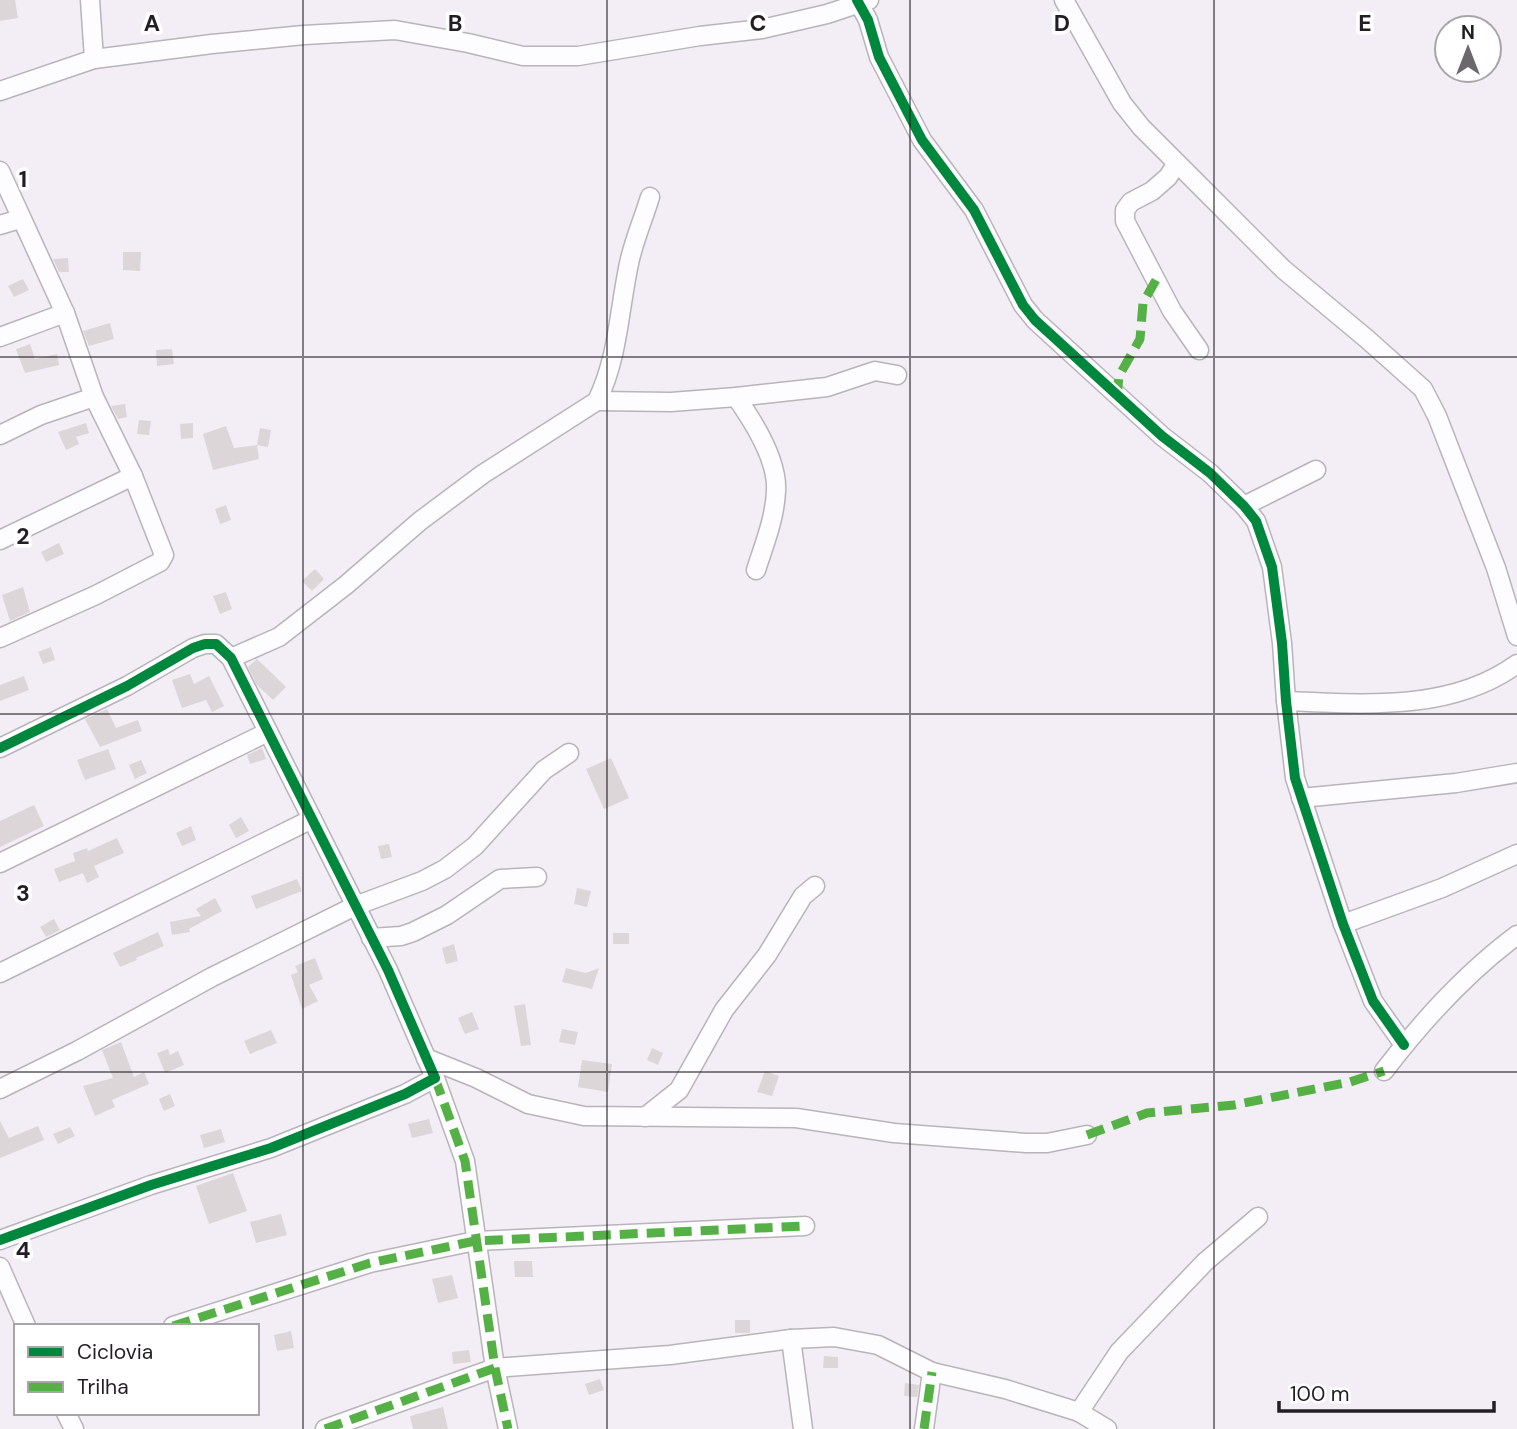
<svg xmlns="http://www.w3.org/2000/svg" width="1517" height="1429" font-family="'DM Sans',sans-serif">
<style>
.building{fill:#dcd6d9}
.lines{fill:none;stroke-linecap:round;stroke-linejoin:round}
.minor-casing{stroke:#b8b4ba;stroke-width:21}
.minor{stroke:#fdfcfe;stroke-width:18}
.quiet{stroke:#55b145;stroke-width:9;stroke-dasharray:18 9;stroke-linecap:butt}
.cycleway-casing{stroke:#fff;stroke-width:15}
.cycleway{stroke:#00873e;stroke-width:10}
.grid{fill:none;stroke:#221e23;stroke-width:2;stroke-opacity:0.55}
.grid-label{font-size:23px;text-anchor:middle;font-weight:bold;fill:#221e23;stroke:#fff;stroke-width:7;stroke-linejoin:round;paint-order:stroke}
</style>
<rect width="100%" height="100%" fill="#f3eef6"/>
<!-- building -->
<g class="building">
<polygon points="0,0 15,0 18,18 0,21"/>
<polygon points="123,252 141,252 140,271 123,270"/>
<polygon points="68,258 69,272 59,272 53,259"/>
<polygon points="23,279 29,290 14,297 8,286"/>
<polygon points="110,323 114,339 89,346 83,331"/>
<polygon points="30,344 35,359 57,354 59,365 25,373 16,349"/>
<polygon points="172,349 174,364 157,366 156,350"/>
<polygon points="125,404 127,417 118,419 111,406"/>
<polygon points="139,420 151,421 149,435 137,434"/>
<polygon points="86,423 89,433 76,437 79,444 66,450 58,432"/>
<polygon points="193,423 193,438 181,439 180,424"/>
<polygon points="226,426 234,448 257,445 259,459 213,470 203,434"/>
<polygon points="260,428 271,430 268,447 257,445"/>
<polygon points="226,505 231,520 220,524 215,509"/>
<polygon points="59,543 64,554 46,562 41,552"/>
<polygon points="315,569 324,579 312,591 302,581"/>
<polygon points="23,587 30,612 10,621 2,595"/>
<polygon points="226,592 232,609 220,614 213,596"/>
<polygon points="51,647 55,660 43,664 38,652"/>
<polygon points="257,659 286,687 273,700 257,685 248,667"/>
<polygon points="190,674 194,684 209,676 224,706 212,712 206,700 182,708 172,680"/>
<polygon points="24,676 29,690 0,701 0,685"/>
<polygon points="107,709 116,728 138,720 142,731 100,747 85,719"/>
<polygon points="262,748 266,759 250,764 247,755"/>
<polygon points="108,749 116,769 85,780 77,760"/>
<polygon points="611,758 629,798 604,809 586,769"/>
<polygon points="141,760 147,773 135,779 129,765"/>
<polygon points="34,805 44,826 0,847 0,821"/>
<polygon points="241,817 249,831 236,838 229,825"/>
<polygon points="191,826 196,840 182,846 176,833"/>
<polygon points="117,838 124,853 94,866 99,877 87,883 83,873 59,882 54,869 75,861 73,853 87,848 88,851"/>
<polygon points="389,844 392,857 381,859 378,846"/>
<polygon points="297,879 302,891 256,909 251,896"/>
<polygon points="577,888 591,891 587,907 574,904"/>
<polygon points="215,898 222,911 189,929 190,932 172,935 170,922 201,916 196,909"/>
<polygon points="54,919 60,930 46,937 40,927"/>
<polygon points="158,932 164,946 136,958 137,960 120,967 113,953"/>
<rect x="613" y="933" width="16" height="11"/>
<polygon points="454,944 458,961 446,964 442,948"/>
<polygon points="315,958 323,979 309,985 318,1001 302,1009 291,975 298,972 295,966"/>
<polygon points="566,968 586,973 599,968 592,989 562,982"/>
<polygon points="525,1004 531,1045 521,1046 514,1006"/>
<polygon points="472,1012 479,1029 465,1034 458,1018"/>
<polygon points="562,1029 578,1032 575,1045 559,1042"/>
<polygon points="271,1030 277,1043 250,1054 244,1041"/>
<polygon points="121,1042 134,1077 144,1072 149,1084 112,1100 115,1107 95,1116 83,1086 113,1078 102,1050"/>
<polygon points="652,1048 663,1053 658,1065 647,1060"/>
<polygon points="168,1049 170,1055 178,1051 184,1065 165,1073 157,1053"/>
<polygon points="582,1060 612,1064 608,1092 578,1087"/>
<polygon points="765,1071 779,1076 772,1096 757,1092"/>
<polygon points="170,1094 175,1106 164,1111 159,1099"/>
<polygon points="429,1119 433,1133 412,1138 408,1124"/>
<polygon points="0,1121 9,1138 38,1126 44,1140 0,1158"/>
<polygon points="70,1127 75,1136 58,1144 53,1134"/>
<polygon points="221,1129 225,1142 204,1148 200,1135"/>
<polygon points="233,1173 247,1211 209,1224 196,1186"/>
<polygon points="281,1214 287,1235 256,1243 250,1222"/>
<polygon points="514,1261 532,1261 533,1277 515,1277"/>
<polygon points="452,1275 458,1298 438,1303 432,1279"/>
<rect x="735" y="1320" width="15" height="13"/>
<polygon points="291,1331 294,1348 277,1351 274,1335"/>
<polygon points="469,1350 471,1362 453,1364 452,1352"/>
<polygon points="824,1356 838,1357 838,1368 823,1368"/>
<polygon points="600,1379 604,1390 589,1395 585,1384"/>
<polygon points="905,1383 919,1385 917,1397 904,1396"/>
<polygon points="443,1407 448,1429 413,1429 410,1416"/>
</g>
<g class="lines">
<!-- minor casing -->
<g class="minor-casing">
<g id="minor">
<polyline points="90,0 94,59"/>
<polyline points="857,0 868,20 879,57 922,140 974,210 1023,305 1035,320 1162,436 1210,473 1244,506 1256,521 1272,567 1282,643 1286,701 1295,778 1343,924 1373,1001 1404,1045"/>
<polyline points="1064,0 1122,103 1141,127 1283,269 1367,339 1423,389 1437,416 1496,568 1517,636"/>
<polyline points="0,91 94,59 212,44 304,35 395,30 468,43 523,56 578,56 700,36 762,29 827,14 869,0"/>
<polyline points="1177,163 1168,177 1152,191 1131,202 1125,210 1125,221 1172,311 1199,350"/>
<polyline points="0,171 65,313 94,397 133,476 164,555 160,562 96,595 0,638"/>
<polyline points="0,225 20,219"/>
<polyline points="0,337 65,313"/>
<path d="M736 397C753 421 778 460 776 491 775 518 764 545 756 570"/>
<polyline points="597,401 671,402 736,397 827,387 875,371 897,375"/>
<polyline points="0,435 41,415 94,397"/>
<polyline points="1244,506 1316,470"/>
<polyline points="0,540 133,476"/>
<path d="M231 658 279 637 346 585 420 521 483 474 597 401C619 356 619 307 630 259 635 238 644 217 650 197"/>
<path d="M1286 701C1364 704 1451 712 1517 664"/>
<polyline points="0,748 127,686 193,648 205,644 216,644 231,658 388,970 435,1078 405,1094 271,1148 151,1185 0,1240"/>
<polyline points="1301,798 1456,783 1517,773"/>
<polyline points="0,863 268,732"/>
<polyline points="1343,924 1442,888 1517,854"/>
<polyline points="371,938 401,936 413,932 447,915 500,879 537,877"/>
<polyline points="0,973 312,819"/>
<polyline points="426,1058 476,1078 528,1104 584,1116 796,1118 894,1133 1026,1143 1047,1143 1087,1135"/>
<path d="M1384 1071C1423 1020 1466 973 1517 935"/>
<polyline points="435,1078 465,1161 495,1368 508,1429"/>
<polyline points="0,1089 77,1051 212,977 355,906 422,881 445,869 475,846 544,770 569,753"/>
<polyline points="645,1117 679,1090 724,1010 767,955 803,896 815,886"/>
<polyline points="0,1267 26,1326"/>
<polyline points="173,1326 370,1263 475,1241 805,1226"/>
<polyline points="791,1339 803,1429"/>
<polyline points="1079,1412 1119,1352 1205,1262 1258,1217"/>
<polyline points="66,1413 74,1429"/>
<polyline points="325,1429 495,1368 670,1355 791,1339 834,1337 878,1345 932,1372 1005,1389 1079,1412 1107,1429"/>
<polyline points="924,1429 932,1372"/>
</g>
</g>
<!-- minor -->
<use href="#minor" class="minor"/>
<!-- quiet -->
<g class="quiet">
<polyline points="1117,397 1119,376 1140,339 1143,303 1156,280"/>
<polyline points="435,1078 465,1161 495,1368 508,1429"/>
<polyline points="1087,1135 1147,1113 1234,1105 1350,1082 1384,1071"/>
<polyline points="173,1326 370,1263 475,1241 805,1226"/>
<polyline points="325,1429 495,1368"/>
<polyline points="924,1429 932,1372"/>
</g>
<!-- cycleway casing -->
<g class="cycleway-casing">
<g id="cycleway">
<polyline points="857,0 868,20 879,57 922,140 974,210 1023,305 1035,320 1162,436 1210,473 1244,506 1256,521 1272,567 1282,643 1286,701 1295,778 1343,924 1373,1001 1404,1045"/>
<polyline points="0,748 127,686 193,648 205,644 216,644 231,658 388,970 435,1078 405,1094 271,1148 151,1185 0,1240"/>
</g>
</g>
<!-- cycleway -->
<use href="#cycleway" class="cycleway"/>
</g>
<!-- grid -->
<path class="grid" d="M303 0V1429M607 0V1429M910 0V1429M1214 0V1429M0 357H1517M0 714H1517M0 1072H1517"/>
<g class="grid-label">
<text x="152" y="31">A</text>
<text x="455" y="31">B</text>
<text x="758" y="31">C</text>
<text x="1062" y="31">D</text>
<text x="1365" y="31">E</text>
<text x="23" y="187">1</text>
<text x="23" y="544">2</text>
<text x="23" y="901">3</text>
<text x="23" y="1258">4</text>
</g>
<!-- legend -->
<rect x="14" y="1324" width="245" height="91" fill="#ffffff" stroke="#a7a5a7" stroke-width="2"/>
<rect x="28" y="1347" width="35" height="10" fill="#00873e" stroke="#a7a5a7" stroke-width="2"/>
<text x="77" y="1359" font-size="21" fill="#221e23">Ciclovia</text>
<rect x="28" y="1382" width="35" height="10" fill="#55b145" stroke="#a7a5a7" stroke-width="2"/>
<text x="77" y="1394" font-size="21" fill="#221e23">Trilha</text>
<!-- north arrow -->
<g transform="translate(1468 49)"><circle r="33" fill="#ffffff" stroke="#a7a5a7" stroke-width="2"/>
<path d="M0-5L12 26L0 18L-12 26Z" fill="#6b676d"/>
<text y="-10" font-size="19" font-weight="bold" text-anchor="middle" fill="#221e23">N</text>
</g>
<!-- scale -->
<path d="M1279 1401v10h215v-10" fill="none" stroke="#221e23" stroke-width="3.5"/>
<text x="1290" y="1401" font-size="21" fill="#221e23" stroke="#ffffff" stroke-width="5" paint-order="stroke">100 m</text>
</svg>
